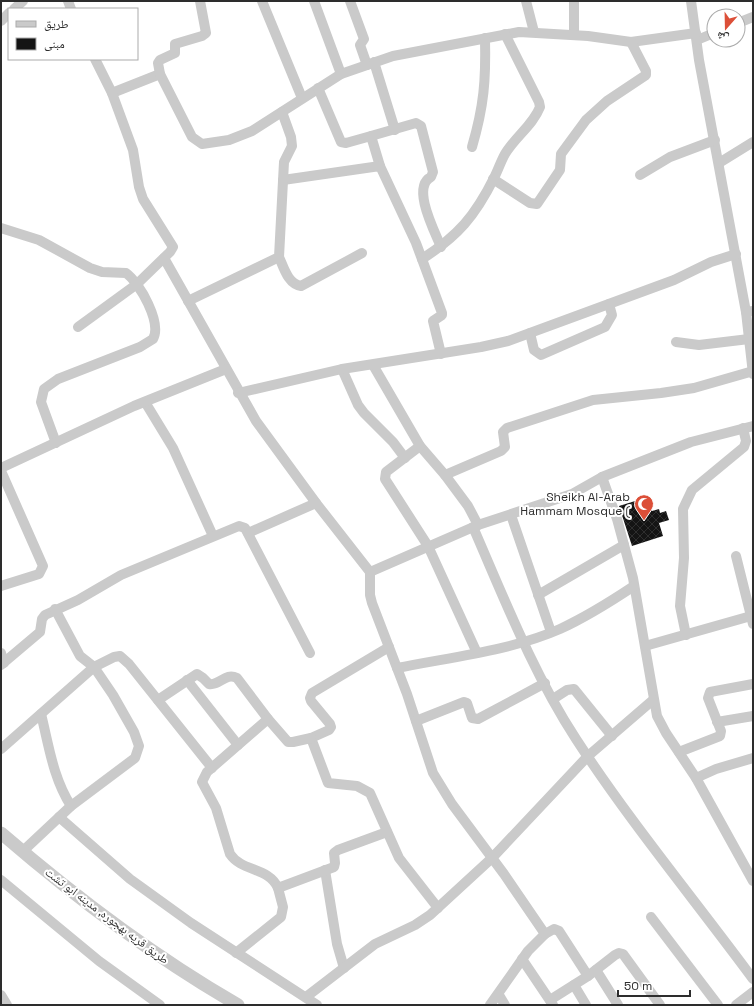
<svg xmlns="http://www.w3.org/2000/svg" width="754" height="1006" font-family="'Space Grotesk','Noto Naskh Arabic',sans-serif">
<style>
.building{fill:url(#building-cross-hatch)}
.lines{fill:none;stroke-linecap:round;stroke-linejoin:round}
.minor{stroke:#cacaca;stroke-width:10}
.tertiary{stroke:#cacaca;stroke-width:13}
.labels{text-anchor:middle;stroke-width:4;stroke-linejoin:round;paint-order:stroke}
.poi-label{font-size:12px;fill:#2d2d2d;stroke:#fff;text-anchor:end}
.street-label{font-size:12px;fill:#2d2d2d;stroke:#fff}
</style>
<defs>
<pattern id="building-cross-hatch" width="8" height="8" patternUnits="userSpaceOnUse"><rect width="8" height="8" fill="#141414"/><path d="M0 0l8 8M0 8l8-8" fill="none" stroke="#2e2e2e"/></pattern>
</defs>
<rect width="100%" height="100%" fill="#fff"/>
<!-- building -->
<polygon class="building" points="648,497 652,511 659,509 660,513 666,511 669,520 659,523 663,536 632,546 619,506"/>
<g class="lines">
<!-- minor -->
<g class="minor">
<polyline points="68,1 71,9"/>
<polyline points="262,1 302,98"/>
<polyline points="314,1 341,74"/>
<polyline points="350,1 364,39 360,45 367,65"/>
<polyline points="526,1 534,32"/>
<polyline points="574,1 574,34"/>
<polyline points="691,1 699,60 746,312"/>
<polyline points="14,9 23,1"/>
<polyline points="1,21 9,13"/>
<polyline points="738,23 753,17"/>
<polyline points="697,40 714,33"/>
<polyline points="95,59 112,93 160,74 192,137 202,144 229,140 252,131 341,74 393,56 519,32 588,36 631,42 696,33"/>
<polyline points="374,62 395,130"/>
<polyline points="160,74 158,63 160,60 175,53 175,44 202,36 206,33 200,1"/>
<polyline points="318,88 341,142 346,143 371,136 380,166"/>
<path d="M371 136 416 123 421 126 433 172 431 177C411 187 435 232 441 247"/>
<path d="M472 147C484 106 486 80 485 38"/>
<polyline points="719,163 753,142"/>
<polyline points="640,175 670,157 715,140"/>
<polyline points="493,179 530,203 537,204 560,170 561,154 586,120 607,101 646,75 646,71 631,42"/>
<polyline points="283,180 380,166 416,243 442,313 442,315 433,321 441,354"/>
<path d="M1 228 39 240 90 268 102 272 126 273C140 283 162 323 153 339L140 347 58 379 44 389 41 402 56 443"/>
<path d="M279 257C284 268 288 284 301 286L362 253"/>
<polyline points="164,258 256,421 316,503"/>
<path d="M422 259C458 236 475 216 494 178 498 170 501 161 505 154 515 137 533 125 540 107L539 102 505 34"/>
<polyline points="188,301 279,257 284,162 292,146 291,137 282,112"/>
<polyline points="753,311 746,312 753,374"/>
<polyline points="78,327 137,284 170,252 173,247 143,199 139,187 133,150 112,93"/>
<polyline points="530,333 534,350 541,355 605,327 612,315 609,304"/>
<polyline points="676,342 699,345 749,339"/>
<polyline points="373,365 420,446 445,475 468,506 478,525"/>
<polyline points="342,369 358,405 364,413 393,442 405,458"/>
<polyline points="238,393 342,369 481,347 508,341 674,280 711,262 736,254"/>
<polyline points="145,402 173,448 213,536"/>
<polyline points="420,446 386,472 385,479 428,546 477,653"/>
<polyline points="1,468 134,406 226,369"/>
<polyline points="1,471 43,566 39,574 1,586"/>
<polyline points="445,475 501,451 505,447 503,432 507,428 593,400 661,393 694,388 753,371"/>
<polyline points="602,477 617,519 633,578 657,716 666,733 696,778 753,881"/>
<polyline points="511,515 551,632"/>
<path d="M473 527C504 598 533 673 576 739 630 822 694 899 753 979"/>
<polyline points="248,533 316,503 370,572 478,525 572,494 602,477 691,442 753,426"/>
<polyline points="736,556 753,624"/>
<polyline points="370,572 370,595 372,603 407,694 433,773 452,804 504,874 545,934 528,951 490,1005"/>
<polyline points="538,595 624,545"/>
<polyline points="686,635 680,606 684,558 683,509 692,490 744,447 746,441 743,428"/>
<polyline points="645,646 751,616"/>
<polyline points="389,647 312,693 310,698 311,701 330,724 331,727 329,730 311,738 328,783 357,786 370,793 399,858 438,908"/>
<polyline points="1,653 4,663"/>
<polyline points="1,665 40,632 42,619 45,615 78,600 121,575 239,526 245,528 310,653"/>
<path d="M397 668C451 657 510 651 560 629 586 617 610 602 634 586"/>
<polyline points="187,680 238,745"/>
<polyline points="553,699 567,690 574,689 612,736"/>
<path d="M158 700 197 674 203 678 209 684C220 686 225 672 237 678L268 719"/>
<path d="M41 714C49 746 53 778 71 806"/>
<polyline points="416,721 464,702 467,703 472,718 478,719 545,683"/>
<polyline points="717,722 753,716"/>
<polyline points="1,749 94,667 114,657 120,656 129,664 212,768"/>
<polyline points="679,752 720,736 721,731 708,698 710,692 753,684"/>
<polyline points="696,778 716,769 753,758"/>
<polyline points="59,817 130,879 191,923 317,1005"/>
<polyline points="23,851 71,806 135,758 139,746 134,732 113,695 94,667 80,656 55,609"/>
<polyline points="325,870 337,944 344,968"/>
<polyline points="1,880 99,961 160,1005"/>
<path d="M278 888C269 867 242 872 230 854L216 808 202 782 207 772 268 719 288 742H293L311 738"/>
<polyline points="651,917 718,1005"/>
<polyline points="545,934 554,929 559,931 588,976 615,955 619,953 623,954 660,1005"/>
<polyline points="236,953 281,917 283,907 278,888 334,867 335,863 334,853 338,850 387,832"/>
<polyline points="522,959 553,1005"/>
<polyline points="596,970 618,1005"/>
<polyline points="574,985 586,1005"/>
<polyline points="1,995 7,1005"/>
<polyline points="499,995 505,1005"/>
<polyline points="306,997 375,944 415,925 430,915 492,858 588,756 653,700"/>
<polyline points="550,1000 588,976"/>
<polyline points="736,1005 753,992"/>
</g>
<!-- tertiary -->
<path class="tertiary" d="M1 833C75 897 153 956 238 1005"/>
</g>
<!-- icons -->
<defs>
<g id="mosque-pin" transform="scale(1)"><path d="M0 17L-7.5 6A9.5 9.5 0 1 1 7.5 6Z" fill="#dc4f38" stroke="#fff"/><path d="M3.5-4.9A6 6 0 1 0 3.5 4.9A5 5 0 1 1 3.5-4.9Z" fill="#fff"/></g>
</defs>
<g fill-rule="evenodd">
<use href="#mosque-pin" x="644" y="504"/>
</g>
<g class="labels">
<!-- poi labels -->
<g class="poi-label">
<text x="630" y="501">Sheikh Al-Arab<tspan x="630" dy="14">Hammam Mosque (</tspan></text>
</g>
<!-- street labels -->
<g class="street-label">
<text transform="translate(107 916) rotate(37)" y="4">طريق قريه بهجوره, مدينه ابو تشت</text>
</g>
</g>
<!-- border -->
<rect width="754" height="1006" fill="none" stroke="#2d2d2d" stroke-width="4"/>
<!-- legend -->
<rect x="8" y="8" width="130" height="52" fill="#ffffff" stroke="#ababab"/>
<rect x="16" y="21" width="20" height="6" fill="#cacaca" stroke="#ababab"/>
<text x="44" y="28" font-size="12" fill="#2d2d2d">طريق</text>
<rect x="16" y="38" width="20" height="12" fill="#141414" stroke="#ababab"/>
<text x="44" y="48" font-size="12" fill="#2d2d2d">مبنى</text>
<!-- north arrow -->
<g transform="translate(726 28) rotate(200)"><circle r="19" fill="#ffffff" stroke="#ababab"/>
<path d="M0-3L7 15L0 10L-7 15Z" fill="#dc4f38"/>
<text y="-6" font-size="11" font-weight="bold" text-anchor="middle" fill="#2d2d2d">ش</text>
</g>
<!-- scale -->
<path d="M618 990v6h72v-6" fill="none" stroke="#2d2d2d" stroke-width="2"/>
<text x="624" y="990" font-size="12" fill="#2d2d2d" stroke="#ffffff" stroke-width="3" paint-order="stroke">50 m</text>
</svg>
